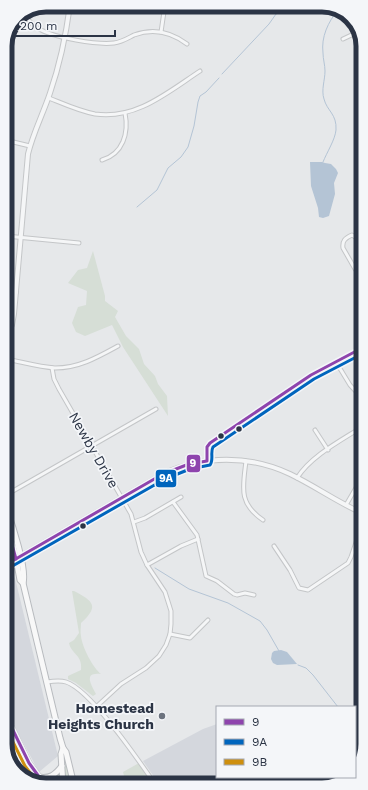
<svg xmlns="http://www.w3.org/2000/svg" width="368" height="790" font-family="'Work Sans',sans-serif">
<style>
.built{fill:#d4d7dd}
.green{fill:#d6ded6}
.water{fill:#b4c4d5}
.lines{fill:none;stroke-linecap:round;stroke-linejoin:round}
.stream{stroke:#b4c4d5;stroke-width:1}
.minor-casing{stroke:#c4c6c8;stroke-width:5}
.tertiary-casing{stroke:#c4c6c8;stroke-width:6}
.primary-casing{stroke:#c2c5c8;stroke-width:7}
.trunk-casing{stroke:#b8bbbf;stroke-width:7}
.minor{stroke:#f5f6f7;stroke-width:3}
.tertiary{stroke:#f5f6f7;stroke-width:4}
.primary{stroke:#f8f8f8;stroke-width:5}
.trunk{stroke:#f8f8f8;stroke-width:5}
.bus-1-casing{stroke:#f4f6f9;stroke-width:6}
.bus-2-casing{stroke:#f4f6f9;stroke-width:6}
.bus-3-casing{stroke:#f4f6f9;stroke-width:6}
.bus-1{stroke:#8e44ad;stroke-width:3}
.bus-2{stroke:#0065bd;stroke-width:3}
.bus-3{stroke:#ce8f0e;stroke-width:3}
.bus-dot{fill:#2b3445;stroke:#f4f6f9;stroke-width:1.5}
.poi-dot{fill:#6c737f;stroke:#f4f6f9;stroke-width:1.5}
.labels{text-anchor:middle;stroke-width:3.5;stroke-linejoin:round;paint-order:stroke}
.street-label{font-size:14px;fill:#2b3445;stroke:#f4f6f9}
.poi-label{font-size:14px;font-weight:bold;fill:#2b3445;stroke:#f4f6f9;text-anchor:end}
.rim{fill:none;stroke:#2b3445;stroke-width:5}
.line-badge{stroke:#f4f6f9;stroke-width:1.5}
.badge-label{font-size:11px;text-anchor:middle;font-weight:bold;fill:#fff}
</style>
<rect width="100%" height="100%" fill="#e6e8ea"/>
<!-- built -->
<g class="built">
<polygon points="7,571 8,571 15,578 58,756 39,772 18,733 7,708"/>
<polygon points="217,724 217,777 328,777 319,783 159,784 143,761 203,729"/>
</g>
<!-- green -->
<g class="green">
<polygon points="93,251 105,296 105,301 118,311 115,317 126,336 139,349 144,364 155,376 158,384 167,396 168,416 123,347 112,325 85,336 76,332 72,323 78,307 86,305 87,291 68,283 78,270 87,268"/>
<path d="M72 591H74C93 601 100 606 81 623 81 627 80 632 81 636 82 647 93 668 101 674 83 672 91 684 96 694L93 696 76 683 68 679V676L81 670C83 655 71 654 69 643L74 640 79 633Z"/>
<polygon points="66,758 72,785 65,785 64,759"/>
<polygon points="139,763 153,784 126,784 123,772"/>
<polygon points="59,774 60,785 50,785 46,781 53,778"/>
</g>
<!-- water -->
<g class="water">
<polygon points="310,162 322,162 325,163 331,164 336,169 338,173 334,183 335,194 329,216 323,218 319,217 318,208 311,186"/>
<polygon points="281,650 287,652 297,664 277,665 273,663 271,659 272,653 274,651"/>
</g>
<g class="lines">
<!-- stream -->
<g class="stream">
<polyline points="222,74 269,24 276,14 294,5"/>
<path d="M323 162C327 152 335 140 336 130 337 114 327 111 324 99 321 90 325 80 325 71 325 65 323 59 323 53 321 37 328 22 338 10"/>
<polyline points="137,207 157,190 168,168 181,157 188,147 194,126 198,102 200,96 206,92 219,78"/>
<polyline points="155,568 189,589 228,603 260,621 267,630 279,651"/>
<polyline points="298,665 306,668 313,675 338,707"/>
<polyline points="355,725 363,729"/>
</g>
<!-- minor casing -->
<g class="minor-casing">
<g id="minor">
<path d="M24 14C28 20 33 26 39 29 55 38 97 45 114 43 122 42 128 38 134 35 153 28 171 32 187 44"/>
<polyline points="161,32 165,5"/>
<polyline points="343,39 360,31"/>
<path d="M49 98C64 104 79 111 95 114 136 120 168 92 200 71"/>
<polyline points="5,140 30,146"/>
<path d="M102 160C123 154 129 133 125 113"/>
<polyline points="6,236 79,243"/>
<path d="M361 241 352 235C345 238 342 241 343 248L355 269 361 274"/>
<polyline points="6,356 12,325"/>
<path d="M6 359C22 362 39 367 55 368 79 368 98 357 118 346"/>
<polyline points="336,362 350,385 362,398"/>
<polyline points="52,368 54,379 59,389 131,514 141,552 147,565 165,592 171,611 171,624 170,634 166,645 159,656 146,668 121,684 96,707"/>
<polyline points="315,430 328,450"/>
<polyline points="207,461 207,447 210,443 311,375 362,348"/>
<path d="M246 461C243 487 238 503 263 520"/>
<path d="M297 478C311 456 340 441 362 427"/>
<polyline points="6,495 156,409"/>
<polyline points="173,502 197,535 206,576 217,581 234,594 237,595 245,593 254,595"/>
<polyline points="346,505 357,486"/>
<polyline points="134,522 145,518 181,497"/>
<polyline points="274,546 290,570 299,588 308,590 348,563 351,557 362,525"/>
<polyline points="147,565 181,546 198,539"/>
<polyline points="170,634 190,638 208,620"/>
<path d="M47 682C53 681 60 680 66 682 91 690 139 761 155 784"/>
<polyline points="11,763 25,755"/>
</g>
</g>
<!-- tertiary casing -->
<g class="tertiary-casing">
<g id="tertiary">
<polyline points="6,309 16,292"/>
<path d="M6 324 12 325 14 314 28 154C33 133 43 114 50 93 60 64 66 35 70 5"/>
<path d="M7 564 163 474C203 455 250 455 290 474 315 486 337 502 362 513"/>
</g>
</g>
<!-- primary casing -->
<g class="primary-casing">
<polyline id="primary" points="7,718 29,763 45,785"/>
</g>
<!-- trunk casing -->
<g class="trunk-casing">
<g id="trunk">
<path d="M7 510C12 524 27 569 23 583"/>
<polyline points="7,527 15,553 20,580 23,583 60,738 63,748 61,754 63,785"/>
<polyline points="63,748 66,752 74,785"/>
<path d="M38 777C50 779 55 775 62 766"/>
</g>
</g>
<!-- minor -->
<use href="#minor" class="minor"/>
<!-- tertiary -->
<use href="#tertiary" class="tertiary"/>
<!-- primary -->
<use href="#primary" class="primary"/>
<!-- trunk -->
<use href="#trunk" class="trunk"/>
<!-- bus-1 casing -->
<g class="bus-1-casing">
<g id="bus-1">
<polyline points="7,527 16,559"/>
<polyline points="7,564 163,474 189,464 207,461 207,447 210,443 311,375 362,348"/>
<polyline points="7,718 29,763 45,785"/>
</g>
</g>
<!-- bus-2 casing -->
<g class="bus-2-casing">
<path id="bus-2" d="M9 568 165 479 190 469 210 465C214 460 210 452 213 447L314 379 362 354"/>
</g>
<!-- bus-3 casing -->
<g class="bus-3-casing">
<polyline id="bus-3" points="7,730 25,766 37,782"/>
</g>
<!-- bus-1 -->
<use href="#bus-1" class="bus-1"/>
<!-- bus-2 -->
<use href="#bus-2" class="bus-2"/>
<!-- bus-3 -->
<use href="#bus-3" class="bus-3"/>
</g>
<!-- markers -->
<g class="bus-dot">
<circle cx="239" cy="429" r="3.5"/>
<circle cx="221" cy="436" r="3.5"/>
<circle cx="83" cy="526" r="3.5"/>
</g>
<circle class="poi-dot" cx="162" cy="716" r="4"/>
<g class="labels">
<!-- street labels -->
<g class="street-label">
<text transform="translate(94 450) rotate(60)" y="5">Newby Drive</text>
</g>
<!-- poi labels -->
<g class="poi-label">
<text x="154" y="713">Homestead<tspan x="154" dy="16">Heights Church</tspan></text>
</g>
</g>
<!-- crop -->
<path d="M0 0H368V790H0ZM46 12H322A34 34 0 0 1 356 46V744A34 34 0 0 1 322 778H46A34 34 0 0 1 12 744V46A34 34 0 0 1 46 12Z" fill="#f4f6f9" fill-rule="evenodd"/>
<path class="rim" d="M46 12H322A34 34 0 0 1 356 46V744A34 34 0 0 1 322 778H46A34 34 0 0 1 12 744V46A34 34 0 0 1 46 12Z"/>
<g class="line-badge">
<rect x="186" y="454" width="15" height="19" rx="4" fill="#8e44ad"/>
<rect x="155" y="469" width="22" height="19" rx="4" fill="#0065bd"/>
</g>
<g class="badge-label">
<text x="193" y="467">9</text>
<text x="166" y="482">9A</text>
</g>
<!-- legend -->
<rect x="216" y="706" width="140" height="72" fill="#f4f6f9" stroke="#a4a8b1"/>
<rect x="224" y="719" width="20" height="6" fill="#8e44ad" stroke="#a4a8b1"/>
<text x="252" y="726" font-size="12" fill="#2b3445">9</text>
<rect x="224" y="739" width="20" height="6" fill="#0065bd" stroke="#a4a8b1"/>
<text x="252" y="746" font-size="12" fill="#2b3445">9A</text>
<rect x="224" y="759" width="20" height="6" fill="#ce8f0e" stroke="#a4a8b1"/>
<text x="252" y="766" font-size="12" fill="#2b3445">9B</text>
<!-- scale -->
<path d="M14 30v6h101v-6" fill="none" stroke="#2b3445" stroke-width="2"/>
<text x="20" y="30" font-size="12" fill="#2b3445" stroke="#f4f6f9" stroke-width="3" paint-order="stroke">200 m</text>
</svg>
